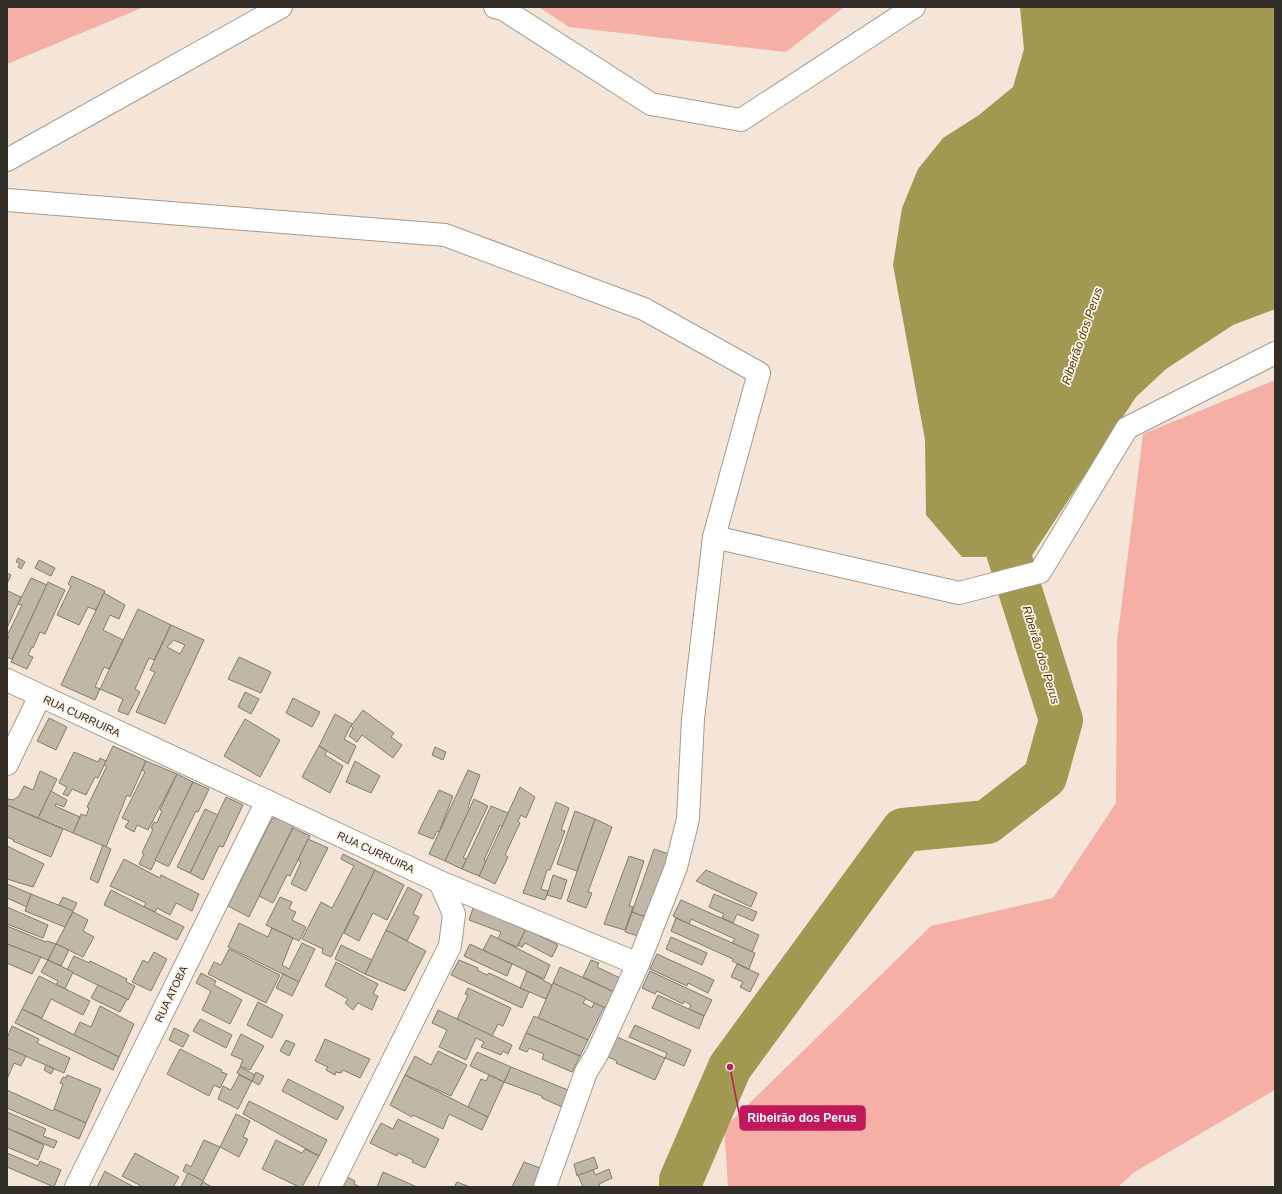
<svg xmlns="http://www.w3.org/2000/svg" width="1282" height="1194" font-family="Helvetica,sans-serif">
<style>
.green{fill:#f6afa5}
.water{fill:#a19952}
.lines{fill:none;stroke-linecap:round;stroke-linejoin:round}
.river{stroke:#a19952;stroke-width:44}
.building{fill:#bfb7a8;stroke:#837c6d;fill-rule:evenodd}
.minor-casing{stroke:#a6998c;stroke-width:24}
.minor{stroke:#fff;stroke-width:22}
.labels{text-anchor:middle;stroke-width:3.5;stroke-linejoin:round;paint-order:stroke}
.street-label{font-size:11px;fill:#332d28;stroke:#fff3e8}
.water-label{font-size:12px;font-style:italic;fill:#443e02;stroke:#fff3e8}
.leader{fill:none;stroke:#c2185b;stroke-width:1.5}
.callout-dot{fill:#c2185b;stroke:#fff3e8;stroke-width:1.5}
.callout{fill:#c2185b;stroke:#c2185b;stroke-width:1.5}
.callout-label{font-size:12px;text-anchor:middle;font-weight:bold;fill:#fff}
</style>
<rect width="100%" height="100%" fill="#f4e5d8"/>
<!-- green -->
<g class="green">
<polygon points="7,7 144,7 7,64"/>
<polygon points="539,7 844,7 786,52 569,27"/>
<polygon points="1275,380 1275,1090 1133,1173 1118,1187 728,1187 724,1128 931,926 1053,898 1116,803 1117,641 1143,434"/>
</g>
<!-- water -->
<polygon class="water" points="1020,7 1275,7 1275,309 1233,325 1166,369 1136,397 1031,557 962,557 926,515 925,440 893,265 902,208 918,169 943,138 979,115 1013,87 1024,49"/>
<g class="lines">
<!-- river -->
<polyline class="river" points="681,1187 681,1180 730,1067 903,830 987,822 1045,777 1061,720 1008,552 1026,501"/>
</g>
<!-- building -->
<g class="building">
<polygon points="18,558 25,562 21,569 18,567 20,563 16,562"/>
<polygon points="39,560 55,568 51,576 35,568"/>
<polygon points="7,573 11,575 7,584"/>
<polygon points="72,576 105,591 96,610 88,607 79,625 57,615 71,586 68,584"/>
<polygon points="31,578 47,585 12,659 7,657 7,640 9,637 7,636 22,605 18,604"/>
<polygon points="48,582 65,590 45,634 40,632 33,648 32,647 28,655 33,657 27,669 11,662"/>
<polygon points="8,591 21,597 7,628 7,592"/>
<polygon points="104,593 125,605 119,619 110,615 103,630 123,640 109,669 104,667 95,687 100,689 95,700 61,685"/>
<polygon points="138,609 171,625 154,660 149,658 135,689 140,692 128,715 118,711 123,699 100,689"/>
<path d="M171 625 204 640 165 724 136 712 155 672 150 670ZM174 640 185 645 180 654 167 647Z"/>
<polygon points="239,657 271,672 261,693 228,679"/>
<polygon points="245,692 259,699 251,714 238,707"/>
<polygon points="293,698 320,712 312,727 286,713"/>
<polygon points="363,710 394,733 391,737 402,745 393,758 362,735 357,742 349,736 353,728 351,726"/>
<polygon points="335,714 352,724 344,739 356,746 348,764 319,746"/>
<polygon points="49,718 67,727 56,750 37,741"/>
<polygon points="245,719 280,740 260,777 224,756"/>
<polygon points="113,746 146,761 130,797 127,795 106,847 73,833 81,814 86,816 89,808 87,807 107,766 104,765"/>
<polygon points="319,746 327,751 325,755 343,766 330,793 302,777"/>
<polygon points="435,747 446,752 443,760 432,755"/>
<polygon points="74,752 98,762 100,758 106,761 98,778 95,777 86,795 72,789 68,796 63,794 67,787 59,783"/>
<polygon points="146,761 177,774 148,830 137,825 134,832 125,827 129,821 122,818 145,772 142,770"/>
<polygon points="355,761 380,776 371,793 346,782"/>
<polygon points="468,770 480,775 468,807 470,809 445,861 429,854"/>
<polygon points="40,771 57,779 38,818 7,805 8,799 13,800 19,796 24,786 33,790"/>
<polygon points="177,774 193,782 151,870 139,864 144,854 142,853 153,829 151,828 154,822 157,823 162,811 160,810"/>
<polygon points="193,782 209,789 198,812 196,811 169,866 167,866 155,860"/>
<polygon points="520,787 535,797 526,818 521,815 518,821 520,823 505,855 508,857 495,884 479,876"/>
<polygon points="439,790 453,796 439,832 437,831 433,839 418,833"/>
<polygon points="51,791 67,800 64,807 56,804 55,806 80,817 73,833 38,818"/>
<polygon points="226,797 243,805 223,847 219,846 203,880 190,873"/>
<polygon points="474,799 488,806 463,858 467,859 462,869 445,861"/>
<polygon points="556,802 569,808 561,830 565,831 550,870 547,870 541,889 548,891 545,900 523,893"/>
<polygon points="7,805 63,829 51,857 13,841 14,840 7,837"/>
<polygon points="491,806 508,813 502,827 500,825 484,860 486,861 479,876 462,869"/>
<polygon points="205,809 218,815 190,873 177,867"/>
<polygon points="575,811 595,819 577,871 557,864"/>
<polygon points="279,816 295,823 249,917 228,906 272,819"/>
<polygon points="595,819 612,827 588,892 592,893 586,908 567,901"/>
<polygon points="293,828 310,836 290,876 287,875 273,903 259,896"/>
<polygon points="308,839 328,848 306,891 291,884 301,862 298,860"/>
<polygon points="103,845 111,849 98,883 90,879"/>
<polygon points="7,846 44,864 33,887 7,879"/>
<polygon points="654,849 669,854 648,918 632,912"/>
<polygon points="343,854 375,870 331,957 322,953 323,949 302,939 321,902 332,908 354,866 341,859"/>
<polygon points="629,856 644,861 629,906 633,907 625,930 604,924"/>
<polygon points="124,859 160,878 161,875 199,894 192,911 176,903 170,915 157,908 155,912 144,907 146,903 110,886"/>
<polygon points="375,870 404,885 387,920 373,913 359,941 344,933"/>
<polygon points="706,870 757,893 751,907 696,881"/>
<polygon points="553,875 567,880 561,899 547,895"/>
<polygon points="7,884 31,894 27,907 7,898"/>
<polygon points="408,887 422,895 413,914 419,917 407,941 386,930"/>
<polygon points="111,890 184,927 177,940 104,905"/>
<polygon points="31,894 73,911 65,927 25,911"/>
<polygon points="714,894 757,912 753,921 737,914 733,923 722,918 724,914 709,907"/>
<polygon points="63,897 77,903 73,911 59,905"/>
<polygon points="280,897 292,902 289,909 296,912 292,920 306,927 299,941 266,925"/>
<polygon points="681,900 759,935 752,952 732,943 735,939 691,919 689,924 673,916"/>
<polygon points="474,905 526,929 517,947 498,939 501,932 469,920"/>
<polygon points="7,907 48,925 43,938 7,924"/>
<polygon points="73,912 88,920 83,931 94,937 83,957 56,944"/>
<polygon points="632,912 648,918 641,937 625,932"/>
<polygon points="676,918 755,953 749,969 732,961 733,959 671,931"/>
<polygon points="239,923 268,937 272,928 293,938 282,965 289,969 302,943 315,949 299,982 228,947"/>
<polygon points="7,926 46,942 47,941 56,944 48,960 7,944"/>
<polygon points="526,929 558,945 552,957 525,943 522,947 518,945"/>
<polygon points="386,930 426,951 405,991 365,974"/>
<polygon points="491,935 550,965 544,979 483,950"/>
<polygon points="671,937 707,953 702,965 666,949"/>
<polygon points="7,944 41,957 32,974 7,963"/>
<polygon points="56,944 67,949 68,952 61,966 48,960"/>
<polygon points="470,944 512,964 507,976 464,956"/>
<polygon points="341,945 372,960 365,974 335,959"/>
<polygon points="229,949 280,975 266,1003 208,974 214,962 221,965"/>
<polygon points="154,952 167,959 151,991 132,982 143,960 148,963"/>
<polygon points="657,954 714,980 708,993 688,983 687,986 650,969"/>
<polygon points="74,956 89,963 90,961 127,979 126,982 135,986 128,1000 67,970"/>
<polygon points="48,960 73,972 65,989 56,985 58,981 41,972"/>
<polygon points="459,960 478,968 477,970 487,975 489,973 529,992 522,1008 451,975"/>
<polygon points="591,960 599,963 597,967 620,978 614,992 583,977"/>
<polygon points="336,962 378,984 373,994 378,996 372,1010 358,1003 353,1010 345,1003 348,999 325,986"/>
<polygon points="737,964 759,974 750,992 740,987 743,982 731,977"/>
<polygon points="560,967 614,992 607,1009 553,983"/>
<polygon points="527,971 552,985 546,999 520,988"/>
<polygon points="650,971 712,1000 704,1016 689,1009 691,1005 684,1001 683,1004 657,991 655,994 642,988"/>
<polygon points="201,973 216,981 214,985 242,1000 230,1024 202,1010 211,991 196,983"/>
<polygon points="283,974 299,982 292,996 276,988"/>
<polygon points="39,976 90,1001 83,1015 51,999 42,1018 22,1009"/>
<polygon points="553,983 586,998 583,1003 592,1008 594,1003 604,1007 588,1040 538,1018"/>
<polygon points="98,985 127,999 120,1012 91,998"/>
<polygon points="468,988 511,1008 503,1026 498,1024 492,1036 457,1019 468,995 465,994"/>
<polygon points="658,995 704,1016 699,1029 652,1008"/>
<polygon points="258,1002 283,1015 272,1038 247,1025"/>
<polygon points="100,1006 134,1024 119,1057 74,1035 80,1022 91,1027"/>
<polygon points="22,1009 119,1057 113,1070 15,1023"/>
<polygon points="438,1010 512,1045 508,1054 503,1051 501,1055 481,1047 484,1042 476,1038 466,1060 439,1047 447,1030 432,1023"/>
<polygon points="534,1016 588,1040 580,1056 526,1033"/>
<polygon points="200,1019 232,1035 226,1048 193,1031"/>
<polygon points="635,1025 691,1050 684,1066 665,1058 667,1053 629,1037"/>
<polygon points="12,1026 39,1039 37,1043 70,1058 64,1073 7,1048 7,1038"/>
<polygon points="174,1028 189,1035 183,1047 169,1040"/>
<polygon points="526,1033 580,1056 572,1072 542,1059 544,1054 529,1048 527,1052 519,1049"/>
<polygon points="241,1034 264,1046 250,1070 240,1066 243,1060 231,1055"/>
<polygon points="617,1037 665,1058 655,1080 616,1063 617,1061 608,1057"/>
<polygon points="325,1039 370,1059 360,1078 343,1070 341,1073 336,1072 335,1075 326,1070 328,1067 315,1061"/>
<polygon points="286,1040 295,1044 289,1056 280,1051"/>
<polygon points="7,1048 26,1056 21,1066 14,1063 7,1079"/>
<polygon points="180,1049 222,1070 221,1072 227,1074 220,1088 214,1085 209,1096 167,1074"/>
<polygon points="438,1051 467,1065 451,1096 405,1075 415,1056 431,1065"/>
<polygon points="477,1052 511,1067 504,1082 470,1066"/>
<polygon points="46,1065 54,1069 51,1074 44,1070"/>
<polygon points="240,1067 255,1075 252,1081 237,1073"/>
<polygon points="511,1067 568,1090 562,1107 542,1098 542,1096 504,1082"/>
<polygon points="256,1072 264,1076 259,1085 252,1081"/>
<polygon points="67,1075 101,1089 86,1123 54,1109 63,1084 60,1083 63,1077 66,1078"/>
<polygon points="239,1075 252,1081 238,1109 218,1099 223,1086 231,1090"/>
<polygon points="405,1075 488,1117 482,1130 449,1114 443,1129 413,1115 412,1117 390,1105"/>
<polygon points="489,1075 504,1082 488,1117 468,1107 481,1079 486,1081"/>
<polygon points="288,1079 344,1107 337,1120 282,1091"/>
<polygon points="7,1090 53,1111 54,1109 86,1123 79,1139 7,1108"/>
<polygon points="249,1101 327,1140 319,1156 243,1114"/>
<polygon points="7,1112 46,1129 43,1136 57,1141 54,1148 7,1128"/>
<polygon points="236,1114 250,1121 243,1137 248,1139 239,1157 220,1147"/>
<polygon points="398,1119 439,1139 425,1168 412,1162 413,1160 398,1153 397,1156 370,1143 381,1123 393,1129"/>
<polygon points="7,1128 44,1145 38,1160 7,1147"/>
<polygon points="204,1140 220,1147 203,1181 183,1171 186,1164 191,1167"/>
<polygon points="276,1140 302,1153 305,1149 319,1156 302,1187 299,1187 262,1169"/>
<polygon points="7,1153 38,1166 40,1161 61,1170 54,1187 7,1167"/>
<polygon points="135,1153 179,1177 173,1187 143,1187 122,1176"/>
<polygon points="594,1157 598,1168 577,1176 574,1164"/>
<polygon points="524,1162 540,1168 537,1187 512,1187"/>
<polygon points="609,1169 612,1178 599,1184 600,1187 583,1187 578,1175 593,1170 595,1175"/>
<polygon points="105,1171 106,1172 134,1187 97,1187"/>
<polygon points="383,1172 417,1187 377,1187"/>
<polygon points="188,1173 203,1181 200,1187 181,1187"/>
<polygon points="347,1177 355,1181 354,1184 360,1187 343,1187"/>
<polygon points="203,1182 212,1187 200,1187"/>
<polygon points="457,1182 470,1187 454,1187"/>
</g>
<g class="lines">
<!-- minor casing -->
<g class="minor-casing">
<g id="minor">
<polyline points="495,7 503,9 651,104 741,120 914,7"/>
<polyline points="7,160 281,7"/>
<polyline points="7,200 445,235 644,309 759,373 714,537 693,719 688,819 676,867 638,964 597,1054 586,1072 545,1187"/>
<polyline points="714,537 959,593 1040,572 1127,428 1275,353"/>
<polyline points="7,680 440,882 454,914 450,946 330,1187"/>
<polyline points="7,764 40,696"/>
<polyline points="440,882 638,964"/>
<polyline points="76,1187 267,801"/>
</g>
</g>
<!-- minor -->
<use href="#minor" class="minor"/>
</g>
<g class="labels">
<!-- street labels -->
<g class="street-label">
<text transform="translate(82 716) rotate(25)" y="4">RUA CURRUIRA</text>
<text transform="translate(376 852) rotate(25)" y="4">RUA CURRUIRA</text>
<text transform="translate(171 994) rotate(-64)" y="4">RUA ATOBA</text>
</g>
<!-- water labels -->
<g class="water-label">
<text transform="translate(1082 336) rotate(-71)" y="4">Ribeirão dos Perus</text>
<text transform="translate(1041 655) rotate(73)" y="4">Ribeirão dos Perus</text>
</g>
</g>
<!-- callouts -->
<path class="leader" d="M730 1067L740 1118"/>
<circle class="callout-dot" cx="730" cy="1067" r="4"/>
<rect class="callout" x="740" y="1106" width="125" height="24" rx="4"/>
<g class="callout-label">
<text x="802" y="1122">Ribeirão dos Perus</text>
</g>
<!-- border -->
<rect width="1282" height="1194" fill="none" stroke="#332d28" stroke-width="16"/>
</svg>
